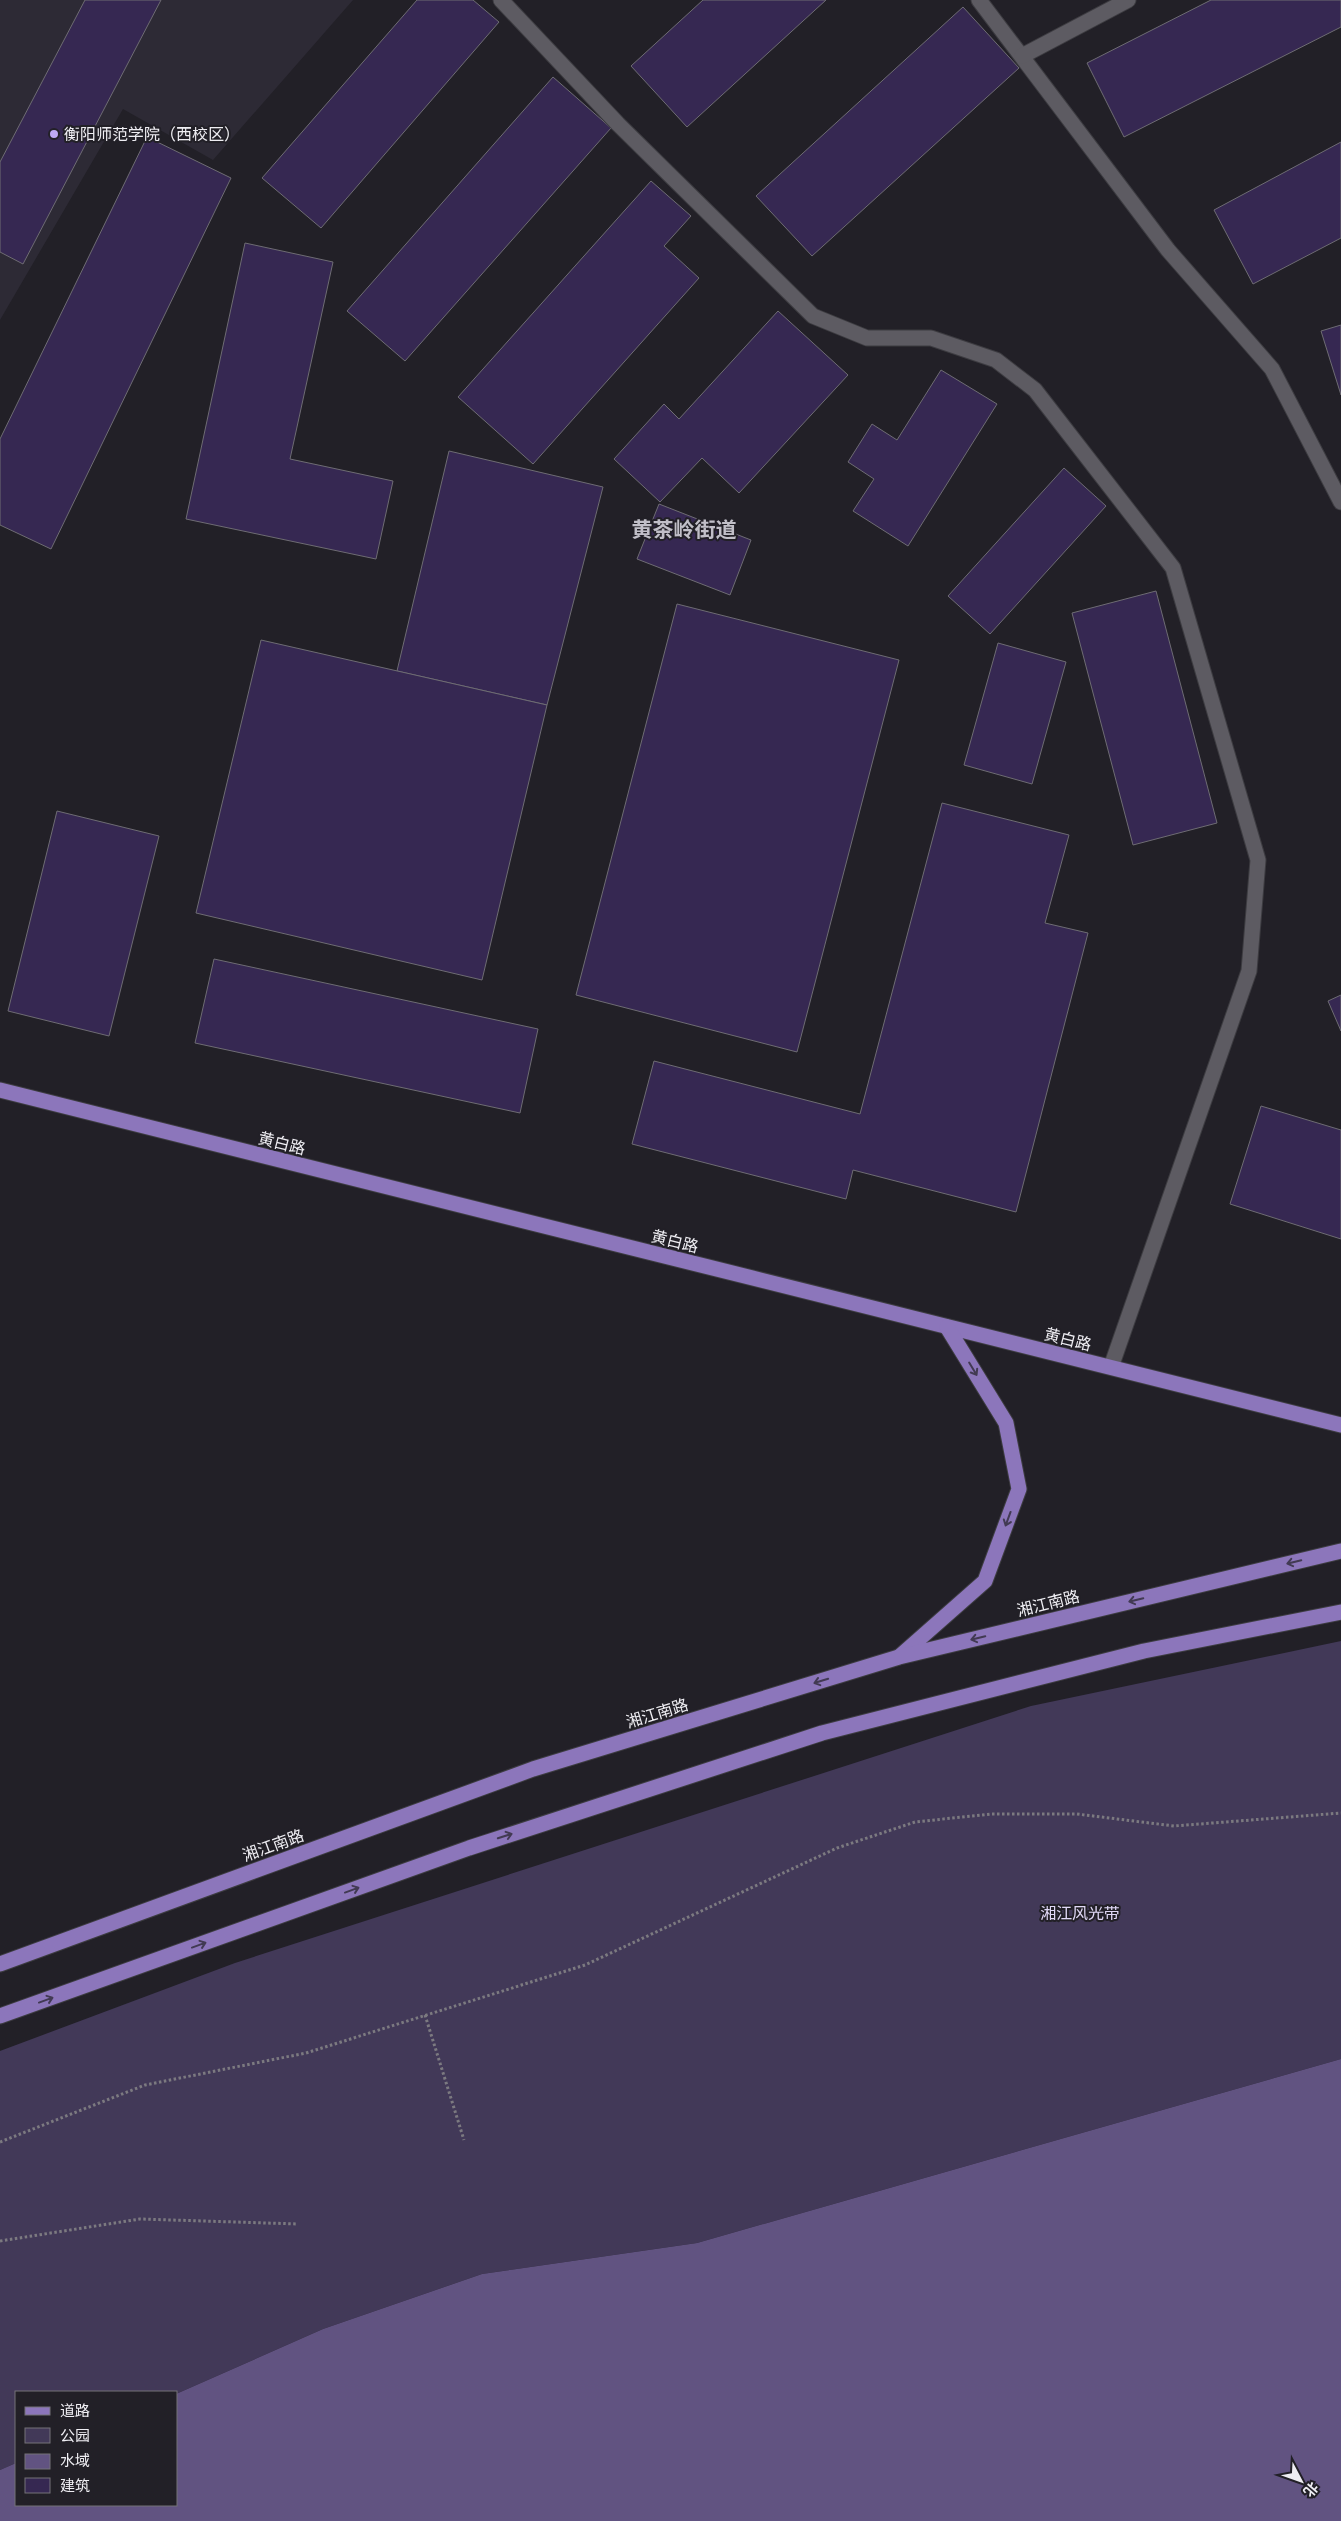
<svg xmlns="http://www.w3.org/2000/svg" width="1341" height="2521" font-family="Manrope,'Noto Sans SC',sans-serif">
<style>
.built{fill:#2d2a35}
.green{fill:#423958}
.water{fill:#615381}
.building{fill:#362852;stroke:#6e6c73}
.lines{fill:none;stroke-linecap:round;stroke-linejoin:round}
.minor-casing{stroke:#3d3c41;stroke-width:17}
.major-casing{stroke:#3d3c41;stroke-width:17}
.path{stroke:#7c7a80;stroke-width:3;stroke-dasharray:2.5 2.5;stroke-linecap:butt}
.minor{stroke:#5d5b62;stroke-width:15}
.major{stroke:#8c76bb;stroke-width:15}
.oneway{stroke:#423a53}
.poi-dot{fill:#bfa9f4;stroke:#222027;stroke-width:2}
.labels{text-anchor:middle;stroke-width:4;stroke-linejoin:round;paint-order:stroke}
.poi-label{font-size:16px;fill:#efeef3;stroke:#222027;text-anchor:start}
.street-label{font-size:16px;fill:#efeef3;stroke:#222027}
.park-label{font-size:16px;fill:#e0d8f6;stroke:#222027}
.district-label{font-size:21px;font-weight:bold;fill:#c1bfc8;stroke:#222027}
</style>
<rect width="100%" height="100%" fill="#222027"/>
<!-- built -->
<polygon class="built" points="0,0 353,0 213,160 123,109 0,320"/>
<!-- green -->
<polygon class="green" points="1341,1641 1341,2059 697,2243 482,2274 323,2329 176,2394 16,2392 16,2463 0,2470 0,2051 235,1963 1031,1706"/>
<!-- water -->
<polygon class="water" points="1341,2059 1341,2521 0,2521 0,2470 16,2463 16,2505 176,2505 176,2394 323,2329 482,2274 697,2243"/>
<!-- building -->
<g class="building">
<polygon points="85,0 161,0 23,264 0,252 0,162"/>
<polygon points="417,0 473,0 499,22 321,228 262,178"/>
<polygon points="703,0 826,0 687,127 631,66"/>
<polygon points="1211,0 1341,0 1341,27 1124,137 1087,63"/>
<polygon points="963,7 1019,68 812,256 756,196"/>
<polygon points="553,77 611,128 405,361 347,311"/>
<polygon points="147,137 231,178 51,549 0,525 0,439"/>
<polygon points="1341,142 1341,238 1253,284 1214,210"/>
<polygon points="651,181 691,216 664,246 699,278 533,464 458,397"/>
<polygon points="245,243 333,262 290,459 393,481 376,559 186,519"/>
<polygon points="778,311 848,375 739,493 702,458 660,502 614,459 664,404 679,419"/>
<polygon points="1341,325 1341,395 1321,331"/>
<polygon points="941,370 997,404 908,546 853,511 874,479 848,462 872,424 897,440"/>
<polygon points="449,451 603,487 547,705 397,671"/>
<polygon points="1064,468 1106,506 990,634 948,596"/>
<polygon points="659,504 751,540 730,595 637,559"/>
<polygon points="1156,591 1217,823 1133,845 1072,613"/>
<polygon points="677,604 899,660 797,1052 576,995"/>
<polygon points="261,640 547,705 482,980 196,913"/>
<polygon points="998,643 1066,662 1032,784 964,765"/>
<polygon points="942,803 1069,835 1045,923 1088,933 1016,1212 853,1170 846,1199 632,1144 654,1061 860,1114"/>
<polygon points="57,811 159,836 109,1036 8,1011"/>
<polygon points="214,959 538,1029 520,1113 195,1043"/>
<polygon points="1341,995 1341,1031 1328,1001"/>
<polygon points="1261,1106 1341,1130 1341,1239 1230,1204"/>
</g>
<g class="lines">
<!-- minor casing -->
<g class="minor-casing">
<g id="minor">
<polyline points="501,0 618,124 813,316 867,338 931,338 996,360 1035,390 1173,568 1258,860 1249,971 1111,1367"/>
<polyline points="979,0 1168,250 1272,369 1341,502"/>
<polyline points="1022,56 1128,0"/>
</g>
</g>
<!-- major casing -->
<g class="major-casing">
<g id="major">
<polyline points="0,1090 1341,1425"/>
<polyline points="900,1656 985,1581 1019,1489 1006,1423 947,1327"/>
<polyline points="0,1964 533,1769 899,1657 1341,1551"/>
<polyline points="0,2016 469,1848 822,1733 1144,1651 1341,1612"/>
</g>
</g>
<!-- path -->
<g class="path">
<polyline points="425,2015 464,2140"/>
<polyline points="0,2142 145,2085 306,2053 585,1965 837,1848 915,1822 991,1814 1077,1814 1174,1826 1341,1813"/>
<polyline points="0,2241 140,2219 298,2224"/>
</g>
<!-- minor -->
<use href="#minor" class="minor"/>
<!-- major -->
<use href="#major" class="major"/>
</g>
<!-- one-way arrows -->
<defs><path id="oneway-shaft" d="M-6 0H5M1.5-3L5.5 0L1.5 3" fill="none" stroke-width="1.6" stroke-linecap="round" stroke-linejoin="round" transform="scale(1.25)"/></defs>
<g class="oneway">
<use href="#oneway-shaft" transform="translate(973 1369) rotate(59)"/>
<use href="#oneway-shaft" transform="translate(1008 1519) rotate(110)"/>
<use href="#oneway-shaft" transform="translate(1294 1562) rotate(166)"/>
<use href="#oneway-shaft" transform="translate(1136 1600) rotate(166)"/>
<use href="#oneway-shaft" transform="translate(978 1638) rotate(166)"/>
<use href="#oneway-shaft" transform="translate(821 1681) rotate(163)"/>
<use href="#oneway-shaft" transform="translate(505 1836) rotate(-18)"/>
<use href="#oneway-shaft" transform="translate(352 1890) rotate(-20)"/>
<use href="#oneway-shaft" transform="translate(199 1945) rotate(-20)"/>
<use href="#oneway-shaft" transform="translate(46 2000) rotate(-20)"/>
</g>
<!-- markers -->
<circle class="poi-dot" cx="54" cy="134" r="5"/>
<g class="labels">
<!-- poi labels -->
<g class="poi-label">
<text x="64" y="140">衡阳师范学院（西校区）</text>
</g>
<!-- street labels -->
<g class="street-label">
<text transform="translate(282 1143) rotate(14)" y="6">黄白路</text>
<text transform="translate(675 1241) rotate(14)" y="6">黄白路</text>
<text transform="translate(1068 1339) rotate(14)" y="6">黄白路</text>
<text transform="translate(1048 1603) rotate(-14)" y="6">湘江南路</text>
<text transform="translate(657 1713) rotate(-17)" y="6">湘江南路</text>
<text transform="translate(273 1845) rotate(-20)" y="6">湘江南路</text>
</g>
<!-- park labels -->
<g class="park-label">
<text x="1080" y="1919">湘江风光带</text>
</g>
<!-- district labels -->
<g class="district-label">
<text x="684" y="537">黄茶岭街道</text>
</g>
</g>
<!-- legend -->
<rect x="15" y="2391" width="162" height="115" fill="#222027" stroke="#747279"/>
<rect x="25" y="2407" width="25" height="8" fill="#8c76bb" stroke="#747279"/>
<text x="60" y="2416" font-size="15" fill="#efeef3">道路</text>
<rect x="25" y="2428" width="25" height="15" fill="#423958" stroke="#747279"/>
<text x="60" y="2441" font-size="15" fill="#efeef3">公园</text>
<rect x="25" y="2454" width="25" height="15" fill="#615381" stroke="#747279"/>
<text x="60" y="2466" font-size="15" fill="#efeef3">水域</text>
<rect x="25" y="2478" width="25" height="15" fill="#362852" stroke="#747279"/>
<text x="60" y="2491" font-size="15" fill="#efeef3">建筑</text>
<!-- north arrow -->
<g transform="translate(1301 2481) rotate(131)" stroke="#222027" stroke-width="4" paint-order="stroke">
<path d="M0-4L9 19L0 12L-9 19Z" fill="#efeef3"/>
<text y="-8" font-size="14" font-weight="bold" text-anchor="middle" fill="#efeef3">北</text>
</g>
</svg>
